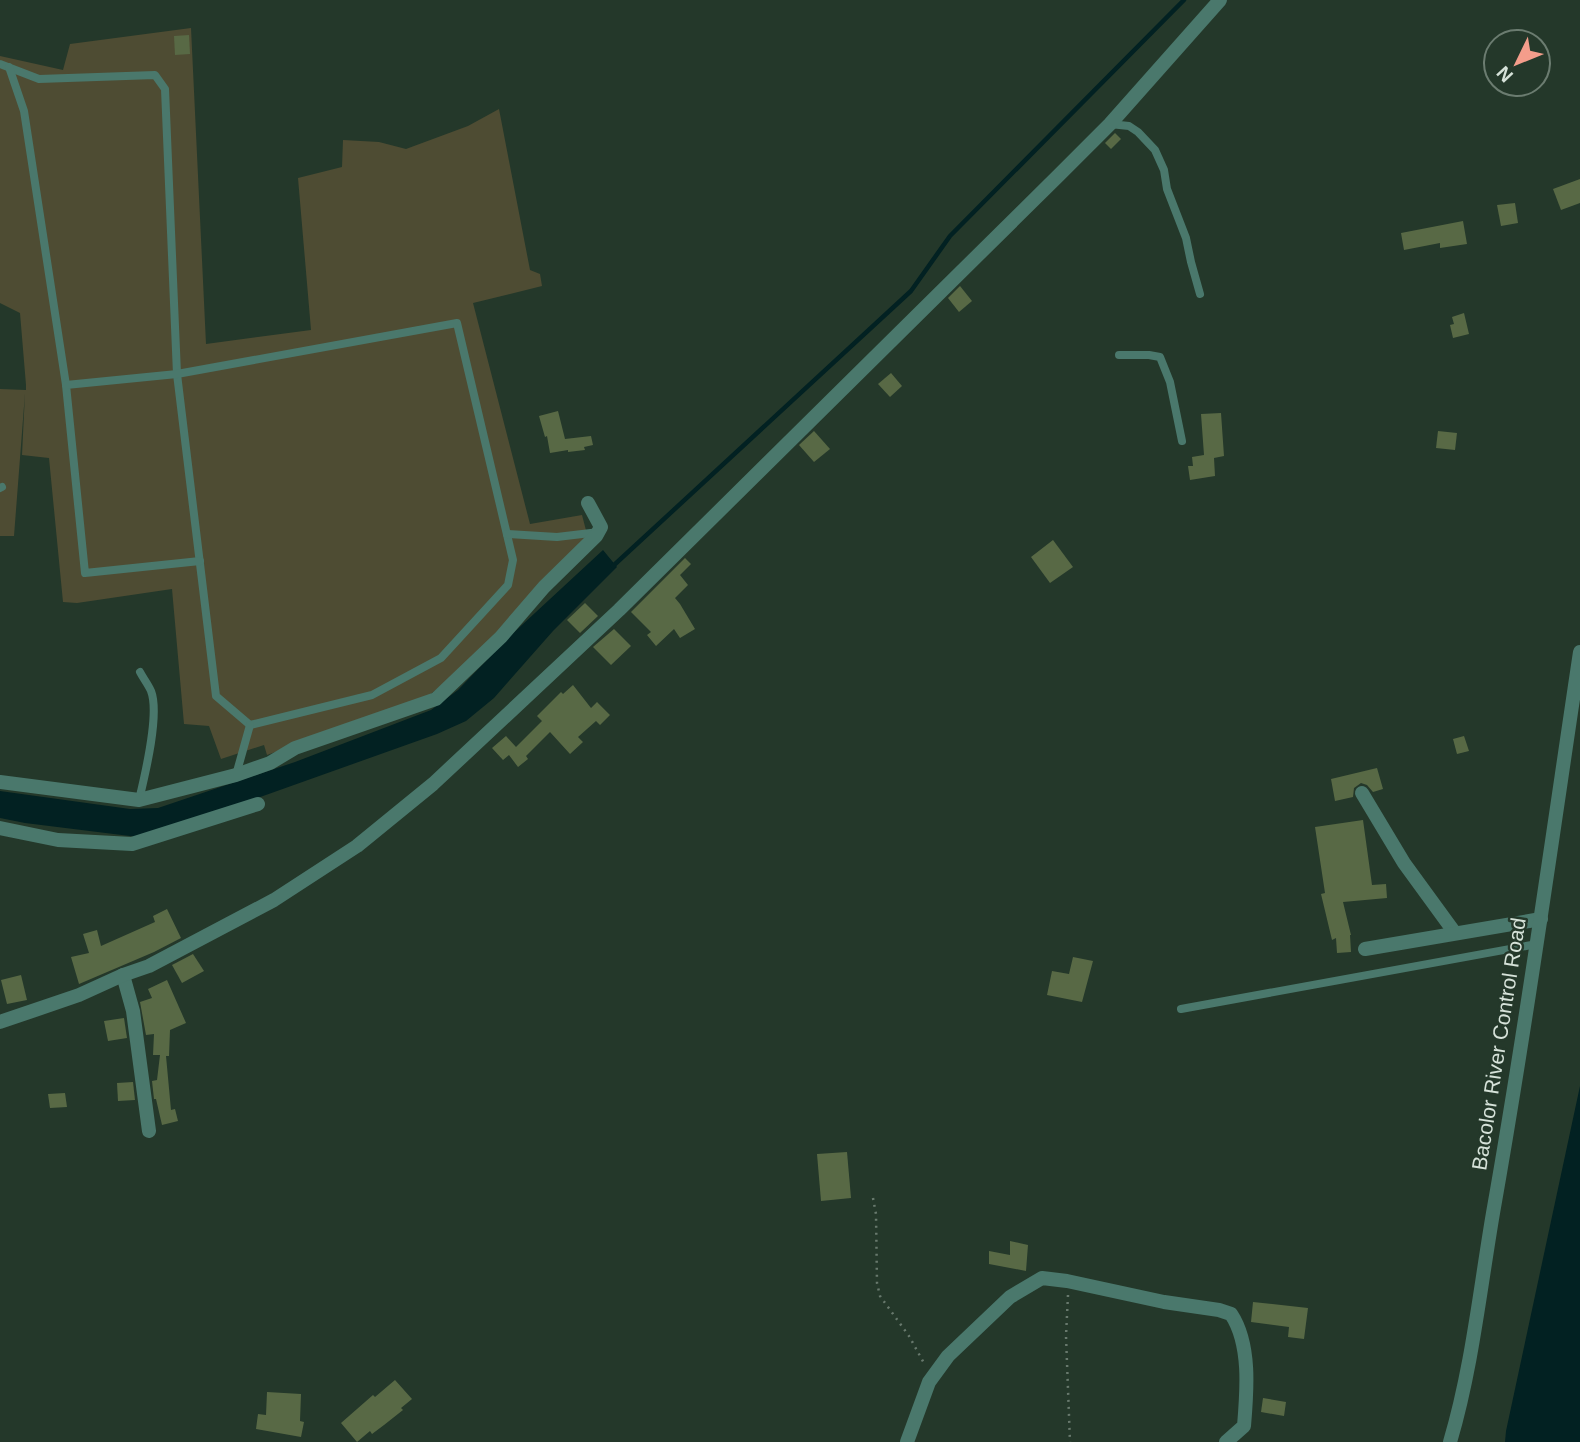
<svg xmlns="http://www.w3.org/2000/svg" width="1580" height="1442" font-family="Arial,sans-serif">
<style>
.green{fill:#4e4c33}
.water{fill:#022122}
.lines{fill:none;stroke-linecap:round;stroke-linejoin:round}
.stream{stroke:#022122;stroke-width:4.5}
.building{fill:#586945}
.path{stroke:#68796d;stroke-width:2.5;stroke-dasharray:2 5;stroke-linecap:butt}
.service{stroke:#4a786c;stroke-width:8}
.minor{stroke:#4a786c;stroke-width:14}
.tertiary{stroke:#4a786c;stroke-width:14}
.labels{text-anchor:middle;stroke-width:5;stroke-linejoin:round;paint-order:stroke}
.street-label{font-size:21px;fill:#d6e2d9;stroke:#24382a}
</style>
<rect width="100%" height="100%" fill="#24382a"/>
<!-- green -->
<polygon class="green" points="191,28 206,344 311,330 298,178 342,167 343,140 379,142 406,149 468,126 499,109 530,270 540,274 542,286 473,303 530,524 582,515 588,538 467,665 427,697 267,755 264,745 221,759 209,726 184,724 172,589 77,603 63,602 49,458 22,455 25,393 14,536 0,536 0,389 26,390 26,385 20,313 0,303 0,56 63,70 70,44"/>
<!-- water -->
<g class="water">
<polygon points="603,550 617,567 553,631 494,698 466,721 437,734 235,806 138,837 25,823 0,818 0,791 130,809 158,808 295,762 431,710 458,690 509,637"/>
<polygon points="1580,1086 1580,1442 1505,1442 1506,1431"/>
</g>
<g class="lines">
<!-- stream -->
<polyline class="stream" points="613,566 911,291 950,236 1184,0"/>
</g>
<!-- building -->
<g class="building">
<polygon points="189,35 190,54 175,55 174,36"/>
<polygon points="1115,133 1121,139 1111,149 1105,143"/>
<polygon points="1580,179 1580,203 1561,210 1553,189"/>
<polygon points="1515,203 1518,223 1501,226 1497,205"/>
<polygon points="1463,221 1467,244 1440,248 1440,243 1404,250 1401,233"/>
<polygon points="960,286 972,301 959,312 948,298"/>
<polygon points="1464,313 1469,334 1453,338 1450,325 1454,324 1452,317"/>
<polygon points="891,373 902,386 890,397 878,384"/>
<polygon points="558,411 565,439 591,436 593,445 584,447 585,450 568,452 568,450 550,453 547,436 545,437 539,416"/>
<polygon points="1221,413 1224,456 1214,458 1215,476 1190,480 1188,466 1193,466 1192,457 1204,455 1201,414"/>
<polygon points="814,431 830,449 814,462 799,445"/>
<polygon points="1438,431 1457,433 1455,450 1436,448"/>
<polygon points="1053,540 1073,567 1050,583 1031,557"/>
<polygon points="685,558 691,564 680,575 688,585 675,598 680,604 695,629 680,638 674,629 656,646 647,635 651,632 631,612"/>
<polygon points="585,603 598,616 580,633 567,620"/>
<polygon points="614,629 631,646 611,665 593,647"/>
<polygon points="573,685 591,708 597,702 610,715 600,725 596,721 578,737 583,742 570,754 550,732 526,756 528,759 518,767 509,755 503,760 492,748 506,736 516,747 542,721 537,716 561,692 563,694"/>
<polygon points="1464,736 1469,751 1457,754 1453,739"/>
<polygon points="1377,768 1383,789 1373,792 1367,785 1361,783 1354,788 1353,797 1335,801 1331,779"/>
<polygon points="1363,820 1372,885 1386,884 1387,898 1343,902 1351,935 1350,935 1351,952 1337,953 1336,938 1332,940 1321,894 1325,893 1315,827"/>
<polygon points="167,909 181,938 154,952 79,984 71,957 89,953 83,934 97,930 101,946 155,922 153,916"/>
<polygon points="193,954 204,971 182,983 172,965"/>
<polygon points="1073,957 1093,961 1082,1002 1047,995 1052,971 1069,974"/>
<polygon points="21,975 27,1000 7,1004 1,980"/>
<polygon points="167,980 186,1023 170,1030 169,1056 166,1056 171,1110 175,1109 178,1121 162,1125 156,1099 154,1099 152,1081 157,1080 160,1055 153,1055 154,1034 146,1035 140,1002 152,998 148,989"/>
<polygon points="124,1018 127,1038 108,1041 104,1021"/>
<polygon points="133,1082 135,1100 118,1101 117,1083"/>
<polygon points="65,1093 67,1107 50,1108 48,1094"/>
<polygon points="847,1152 851,1198 821,1201 817,1154"/>
<polygon points="1010,1241 1028,1245 1026,1271 989,1264 989,1251 1010,1255"/>
<polygon points="1253,1302 1308,1308 1304,1339 1288,1337 1289,1327 1251,1322"/>
<polygon points="395,1380 412,1399 401,1408 403,1410 384,1425 372,1434 370,1431 357,1442 341,1423 373,1395 375,1397"/>
<polygon points="267,1392 301,1394 300,1421 304,1422 301,1437 256,1429 258,1414 266,1415"/>
<polygon points="1263,1398 1286,1402 1284,1416 1261,1412"/>
</g>
<g class="lines">
<!-- path -->
<g class="path">
<polyline points="873,1198 876,1214 877,1283 880,1296 909,1336 925,1365"/>
<polyline points="1068,1295 1066,1336 1070,1442"/>
</g>
<!-- service -->
<g class="service">
<polyline points="0,64 39,79 155,75 165,89 177,374 216,696 250,725"/>
<polyline points="9,67 24,111 66,385 85,573 200,561"/>
<polyline points="1110,124 1129,126 1138,132 1155,150 1164,170 1167,189 1186,238 1191,262 1200,294"/>
<polyline points="1119,355 1149,355 1160,357 1170,382 1182,441"/>
<polyline points="66,385 177,374 457,323 513,560 508,585 441,658 372,695 250,725"/>
<polyline points="0,488 2,487"/>
<polyline points="507,534 557,537 599,532"/>
<polyline points="236,775 250,725"/>
<path d="M139 800C145 775 160 714 151 691 148 684 143 678 140 672"/>
<polyline points="1181,1009 1537,944"/>
</g>
<!-- minor -->
<g class="minor">
<polyline points="0,782 139,800 236,775 270,763 295,748 436,699 501,637 544,587 596,536 601,527 588,503"/>
<polyline points="1362,793 1404,863 1455,933"/>
<polyline points="0,828 58,840 132,844 258,804"/>
<polyline points="1365,949 1541,919"/>
<polyline points="123,975 133,1011 149,1131"/>
<polyline points="0,1022 79,995 123,975 149,966 274,900 357,846 433,784 619,610 1059,175 1110,124 1220,0"/>
<path d="M907 1442 929 1382 948 1356 1010 1297 1042 1278 1067 1281 1164 1302 1219 1310 1231 1314C1251 1344 1247 1391 1244 1426L1226 1442"/>
</g>
<!-- tertiary -->
<path class="tertiary" d="M1450 1442C1472 1368 1480 1289 1493 1213 1526 1026 1552 839 1580 652"/>
</g>
<g class="labels">
<!-- street labels -->
<g class="street-label">
<text transform="translate(1499 1044) rotate(-81)" y="7">Bacolor River Control Road</text>
</g>
</g>
<!-- north arrow -->
<g transform="translate(1517 63) rotate(227)"><circle r="33" fill="#24382a" stroke="#6b7c70" stroke-width="2"/>
<path d="M0-5L12 26L0 18L-12 26Z" fill="#f49d8b"/>
<text y="-10" font-size="19" font-weight="bold" text-anchor="middle" fill="#d6e2d9">N</text>
</g>
</svg>
